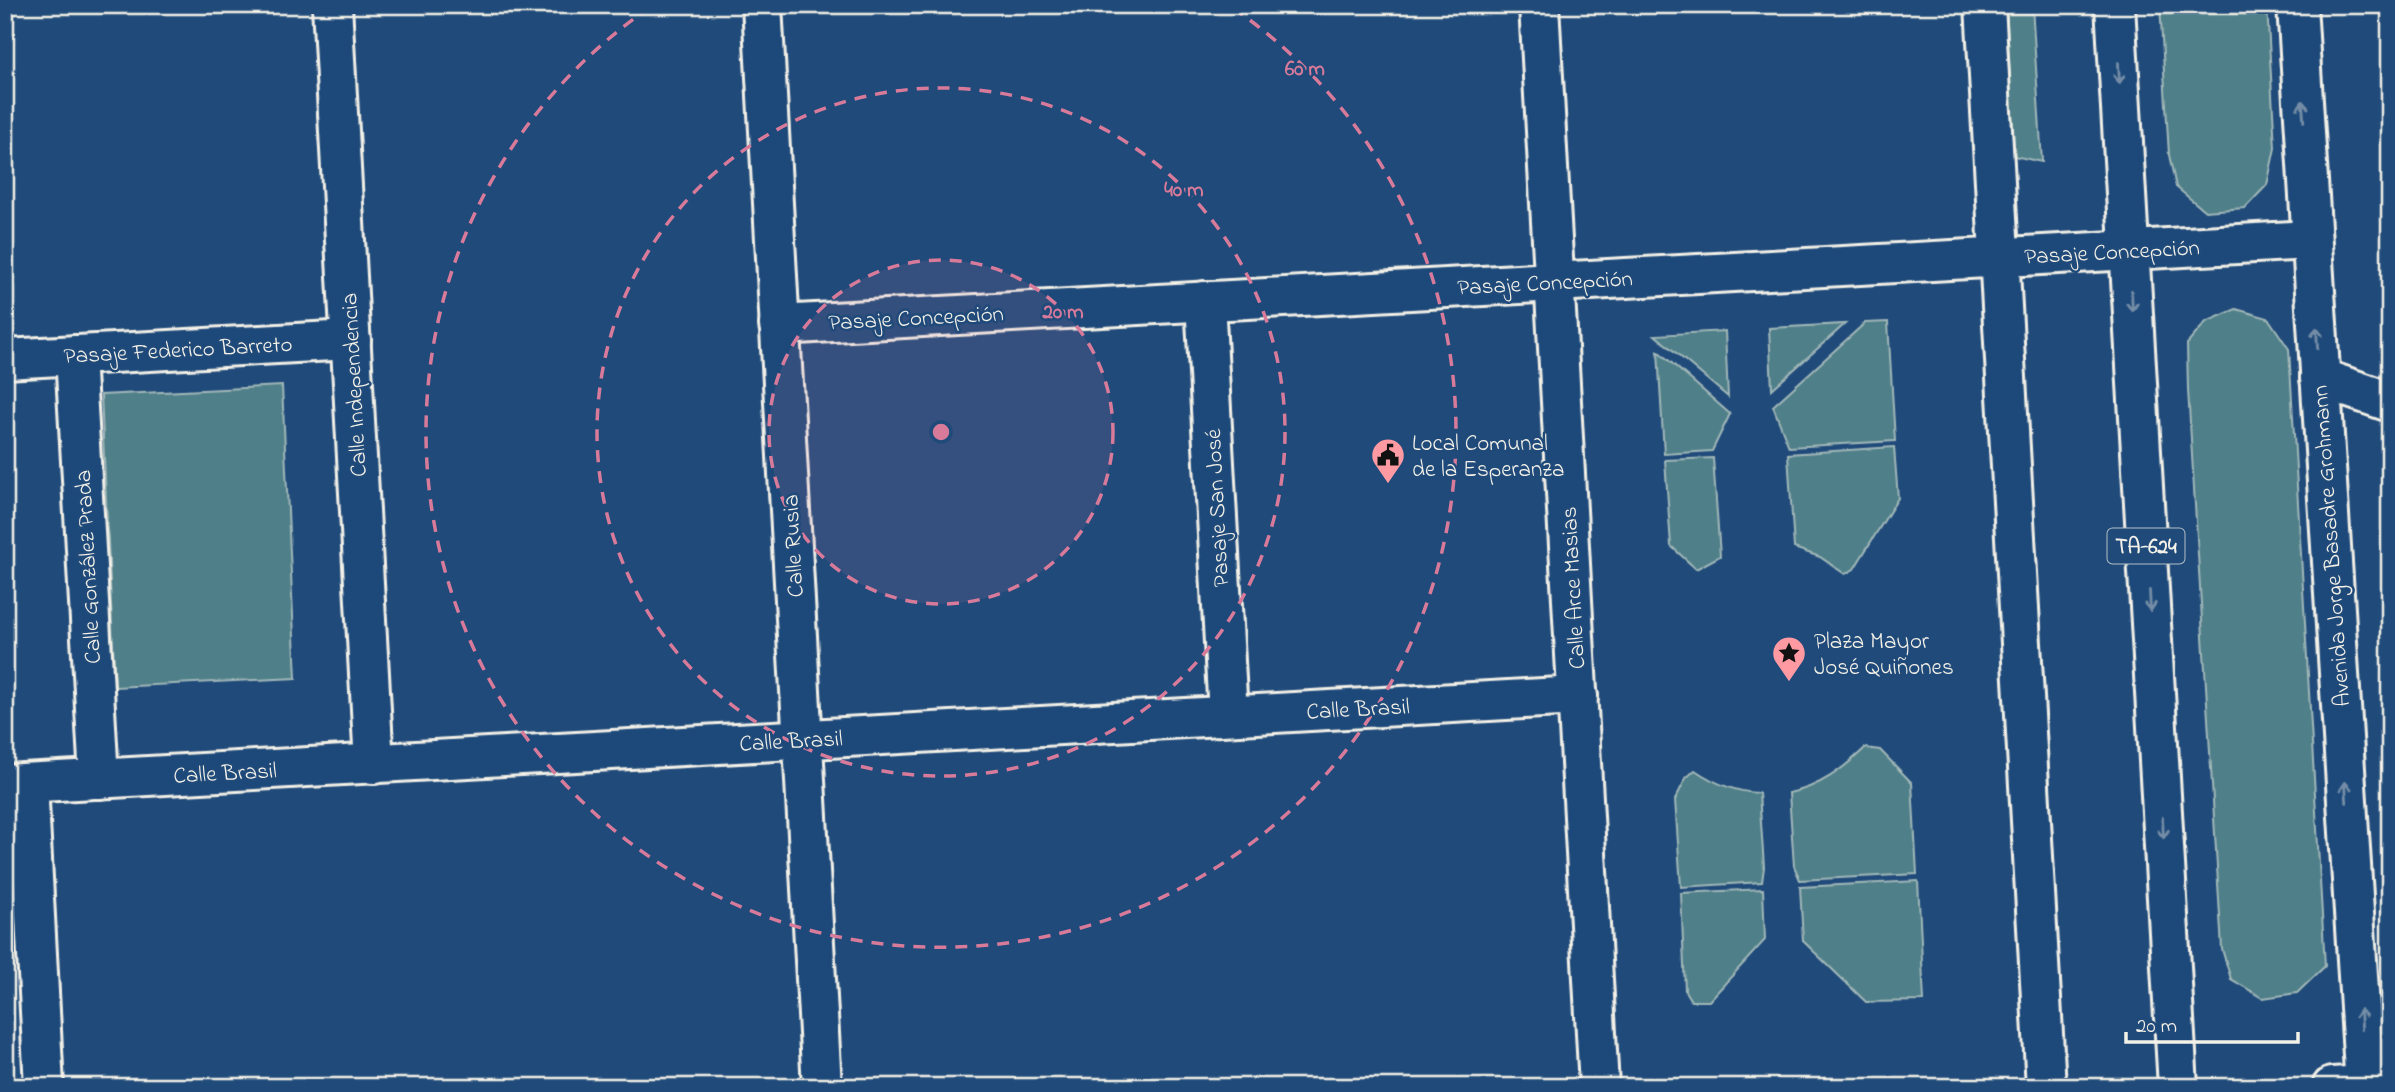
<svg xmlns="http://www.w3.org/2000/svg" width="2395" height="1092" font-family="'Indie Flower',sans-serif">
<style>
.green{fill:#4f7f89;stroke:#a2b8b8;stroke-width:2}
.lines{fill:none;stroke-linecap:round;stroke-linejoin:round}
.street-casing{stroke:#f4f1e8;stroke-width:44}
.highway-casing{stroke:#f4f1e8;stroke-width:44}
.street{stroke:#1f4a7a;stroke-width:38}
.highway{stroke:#1f4a7a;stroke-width:38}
.oneway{stroke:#748da6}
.ring{fill:none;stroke:#d87a9a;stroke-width:3.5;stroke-dasharray:12 9}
.labels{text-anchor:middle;stroke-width:5;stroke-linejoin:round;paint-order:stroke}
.shield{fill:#1f4a7a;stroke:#b4bfc7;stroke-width:2}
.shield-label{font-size:21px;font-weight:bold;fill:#f4f1e8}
.street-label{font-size:23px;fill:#f4f1e8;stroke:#1f4a7a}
.poi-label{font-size:23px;fill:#f4f1e8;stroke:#1f4a7a;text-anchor:start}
.centre{fill:#d87a9a;stroke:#1f4a7a;stroke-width:3.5}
.ring-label{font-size:21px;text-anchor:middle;font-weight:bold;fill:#d87a9a;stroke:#1f4a7a;stroke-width:5;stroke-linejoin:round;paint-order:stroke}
</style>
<rect width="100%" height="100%" fill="#1f4a7a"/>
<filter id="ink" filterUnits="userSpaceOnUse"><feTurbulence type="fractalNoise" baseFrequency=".0143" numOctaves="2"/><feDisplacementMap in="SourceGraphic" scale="14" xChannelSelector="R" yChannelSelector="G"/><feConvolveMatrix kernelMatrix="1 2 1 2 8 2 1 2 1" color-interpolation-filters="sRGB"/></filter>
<g filter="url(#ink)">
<!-- green -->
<g class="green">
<polygon points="2006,5 2032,5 2042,162 2014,156"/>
<polygon points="2160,5 2267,5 2275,148 2267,185 2245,208 2205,211 2176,187 2169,155"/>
<polygon points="2236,309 2268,318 2289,349 2325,966 2297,993 2263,998 2231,979 2222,949 2188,390 2187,344 2206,322"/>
<polygon points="1888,322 1895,441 1789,447 1773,406 1865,323"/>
<polygon points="1845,324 1772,389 1769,328"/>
<polygon points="1725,331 1728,397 1655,335"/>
<polygon points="1658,351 1730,414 1712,451 1664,454"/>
<polygon points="282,386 296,678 115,687 101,395"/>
<polygon points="1894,447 1898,498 1854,569 1845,574 1820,557 1794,548 1788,454"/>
<polygon points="1713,458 1720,556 1696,569 1671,546 1665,460"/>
<path d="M1865 748 1880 750 1912 783 1917 874 1800 880 1794 866 1789 793C1820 787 1843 769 1865 748Z"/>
<path d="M1695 770C1714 783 1735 792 1759 793L1764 867 1762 882 1681 887 1675 800 1686 778Z"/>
<polygon points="1918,881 1924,1001 1866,1002 1803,941 1800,887"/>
<polygon points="1763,889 1765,940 1709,1001 1691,1001 1685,991 1681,893"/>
</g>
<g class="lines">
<!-- street casing -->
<g class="street-casing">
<g id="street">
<polyline points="332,5 374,764"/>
<polyline points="762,5 822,1087"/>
<polyline points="1539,5 1599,1087"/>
<polyline points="1985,5 2046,1087"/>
<polyline points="1205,301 1228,715"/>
<polyline points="779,325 2311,240"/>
<polyline points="75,355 99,779"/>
<polyline points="5,359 351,340"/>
<polyline points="2320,378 2390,402"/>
<polyline points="28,783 44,1087"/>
<polyline points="5,784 1578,696"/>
<polyline points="2332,1087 2365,1085 2372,1087"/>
</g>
</g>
<!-- highway casing -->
<g class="highway-casing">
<g id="highway">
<polyline points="2115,5 2178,1087"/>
<polyline points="2297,5 2365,1087"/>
</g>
</g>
<!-- street -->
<use href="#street" class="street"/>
<!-- highway -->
<use href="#highway" class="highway"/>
</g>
<!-- one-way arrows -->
<defs><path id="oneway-shaft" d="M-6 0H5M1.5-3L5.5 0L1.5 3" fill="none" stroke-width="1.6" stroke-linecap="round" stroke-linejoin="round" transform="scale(1.75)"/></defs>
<g class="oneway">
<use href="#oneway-shaft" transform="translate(2119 73) rotate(87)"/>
<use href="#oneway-shaft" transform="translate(2303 111) rotate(-94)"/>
<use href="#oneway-shaft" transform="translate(2132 301) rotate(87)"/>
<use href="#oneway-shaft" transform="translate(2317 338) rotate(-93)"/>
<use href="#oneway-shaft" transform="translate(2150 601) rotate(87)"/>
<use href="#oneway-shaft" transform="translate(2346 792) rotate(-94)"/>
<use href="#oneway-shaft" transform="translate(2163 828) rotate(87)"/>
<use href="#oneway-shaft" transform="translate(2361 1019) rotate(-94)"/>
</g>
</g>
<!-- distance rings -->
<circle cx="941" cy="432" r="172" fill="#d87a9a" fill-opacity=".12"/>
<g class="ring">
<circle cx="941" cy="432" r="172"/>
<circle cx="941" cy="432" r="344"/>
<path d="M1233 8A515 515 0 1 1 649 8"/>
</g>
<!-- icons -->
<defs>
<g id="civic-pin" transform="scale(1.75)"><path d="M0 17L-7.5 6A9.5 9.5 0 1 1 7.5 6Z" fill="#ff9aa2" stroke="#1f4a7a"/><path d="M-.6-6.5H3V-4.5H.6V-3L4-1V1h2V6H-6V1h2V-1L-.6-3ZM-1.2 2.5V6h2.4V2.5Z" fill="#111"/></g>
<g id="sight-pin" transform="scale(1.75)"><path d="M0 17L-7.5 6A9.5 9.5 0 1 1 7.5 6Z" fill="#ff9aa2" stroke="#1f4a7a"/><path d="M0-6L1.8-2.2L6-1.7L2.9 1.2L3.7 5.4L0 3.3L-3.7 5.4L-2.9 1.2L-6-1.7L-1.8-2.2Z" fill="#111"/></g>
</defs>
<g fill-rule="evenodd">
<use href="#civic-pin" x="1388" y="455"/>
<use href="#sight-pin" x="1789" y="653"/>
</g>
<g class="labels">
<!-- shield labels -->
<rect class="shield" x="2107.5" y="528.5" width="77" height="35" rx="5"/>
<g class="shield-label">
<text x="2146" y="553">TA-624</text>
</g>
<!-- street labels -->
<g class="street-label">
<text transform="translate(2112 251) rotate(-3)" y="8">Pasaje Concepción</text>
<text transform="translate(1545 282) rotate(-3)" y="8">Pasaje Concepción</text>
<text transform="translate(916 317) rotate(-3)" y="8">Pasaje Concepción</text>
<text transform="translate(178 349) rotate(-3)" y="8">Pasaje Federico Barreto</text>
<text transform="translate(353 385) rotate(-93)" y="8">Calle Independencia</text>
<text transform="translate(1216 508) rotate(-93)" y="8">Pasaje San José</text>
<text transform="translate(792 546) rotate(-93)" y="8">Calle Rusia</text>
<text transform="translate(2330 546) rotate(-94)" y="8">Avenida Jorge Basadre Grohmann</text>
<text transform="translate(87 567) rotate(-93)" y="8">Calle González Prada</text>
<text transform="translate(1572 588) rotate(-93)" y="8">Calle Arce Masias</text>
<text transform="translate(1358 708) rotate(-3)" y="8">Calle Brasil</text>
<text transform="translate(791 740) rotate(-3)" y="8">Calle Brasil</text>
<text transform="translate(225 772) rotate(-3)" y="8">Calle Brasil</text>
</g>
<!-- poi labels -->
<g class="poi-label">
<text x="1412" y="450">Local Comunal<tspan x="1412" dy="26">de la Esperanza</tspan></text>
<text x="1814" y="648">Plaza Mayor<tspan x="1814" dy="26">José Quiñones</tspan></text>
</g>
</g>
<circle cx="941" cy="432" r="10" class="centre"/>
<g class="ring-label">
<text x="1305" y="75">60 m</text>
<text x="1184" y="196">40 m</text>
<text x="1063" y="318">20 m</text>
</g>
<!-- margin -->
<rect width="2395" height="1092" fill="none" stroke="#1f4a7a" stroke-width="28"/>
<rect x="14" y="14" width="2367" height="1064" fill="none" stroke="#f4f1e8" stroke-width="2.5" filter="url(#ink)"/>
<!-- scale -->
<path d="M2126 1032v10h172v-10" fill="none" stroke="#f4f1e8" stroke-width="3.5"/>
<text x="2136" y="1032" font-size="21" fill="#f4f1e8" stroke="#1f4a7a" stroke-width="5" paint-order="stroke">20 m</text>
</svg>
